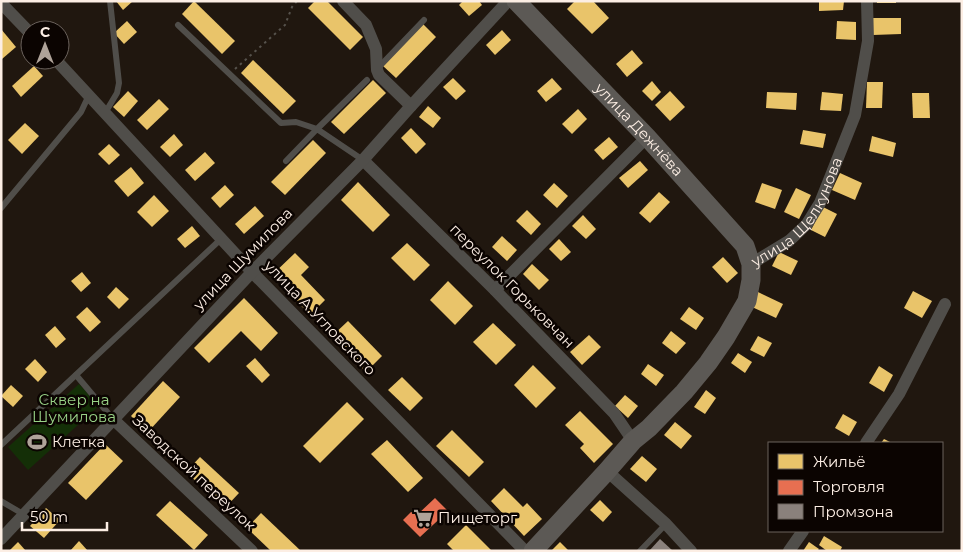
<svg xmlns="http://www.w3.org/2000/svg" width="963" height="552" font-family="Montserrat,sans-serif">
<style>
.green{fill:#142f07}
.homes{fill:#e9c46a}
.shops{fill:#e76f51}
.industry{fill:#8a817c}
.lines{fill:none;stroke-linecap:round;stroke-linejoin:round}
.path{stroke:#56524c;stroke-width:2;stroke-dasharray:2.5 4;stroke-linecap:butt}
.service{stroke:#504e4a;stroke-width:6}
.minor{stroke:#504e4a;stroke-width:12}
.secondary{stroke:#5c5955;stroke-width:19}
.labels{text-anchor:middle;stroke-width:5;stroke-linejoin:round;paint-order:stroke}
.street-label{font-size:15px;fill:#fceee4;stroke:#0b0401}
.park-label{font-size:15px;fill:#99d387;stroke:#0b0401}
.poi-label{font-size:15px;fill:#fceee4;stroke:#0b0401;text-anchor:start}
</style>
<rect width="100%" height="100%" fill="#20170f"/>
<!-- green -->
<polygon class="green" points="79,384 99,406 28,470 8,447"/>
<!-- homes -->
<g class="homes">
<polygon points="116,1 133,1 123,10"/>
<polygon points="194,1 235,41 222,54 182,14"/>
<polygon points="315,1 327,1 363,37 350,50 308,8"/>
<polygon points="463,1 479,1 482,5 469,16 459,5"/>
<polygon points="575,1 593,1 609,18 592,34 567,9"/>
<polygon points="819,1 844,1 843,10 819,11"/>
<rect x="877" y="1" width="19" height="2"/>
<polygon points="873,18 901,18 901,34 873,35"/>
<polygon points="127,21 137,32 124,44 114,33"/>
<polygon points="837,21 856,22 856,40 836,39"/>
<polygon points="423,24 436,37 396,78 382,65"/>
<polygon points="1,29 16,47 2,59 1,58"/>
<polygon points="502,30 511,40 495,55 486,45"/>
<polygon points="632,50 643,63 627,77 616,64"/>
<polygon points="253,60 296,101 283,114 241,73"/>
<polygon points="34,66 43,76 21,97 12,86"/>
<polygon points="453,78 466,91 456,100 443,87"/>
<polygon points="552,78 562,89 546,102 537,91"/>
<polygon points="373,80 386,93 344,134 331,122"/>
<polygon points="652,81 661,92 652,101 642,91"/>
<polygon points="867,82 883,82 882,108 866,108"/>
<polygon points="128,91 138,101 124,117 113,107"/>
<polygon points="670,91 685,107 670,121 655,105"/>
<polygon points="767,92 797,93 796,110 766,108"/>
<polygon points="822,92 843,94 841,111 820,110"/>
<polygon points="912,93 929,93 930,118 913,118"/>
<polygon points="159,99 169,109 147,130 137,120"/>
<polygon points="428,106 441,118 433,128 419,117"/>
<polygon points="578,109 587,119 572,134 562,124"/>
<polygon points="25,123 39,136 22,154 8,140"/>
<polygon points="411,128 426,144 416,154 401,138"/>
<polygon points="803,130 826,134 823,148 800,144"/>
<polygon points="174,134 183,145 170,157 160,147"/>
<polygon points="872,136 896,143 893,157 869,151"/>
<polygon points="609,137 618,147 603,160 594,150"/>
<polygon points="313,140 326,153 285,195 271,182"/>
<polygon points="109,144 120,155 109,165 98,154"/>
<polygon points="205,152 215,163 195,181 185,170"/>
<polygon points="640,161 648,170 628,188 619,178"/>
<polygon points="131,167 144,183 128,197 114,181"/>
<polygon points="840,173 862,183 855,200 832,190"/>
<polygon points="358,182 390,215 373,232 341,200"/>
<polygon points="554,183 568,196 557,208 543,195"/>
<polygon points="762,183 782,190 775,209 755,202"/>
<polygon points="225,185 234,195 220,208 211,198"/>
<polygon points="796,188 811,195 799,219 784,212"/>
<polygon points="659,192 670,202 650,223 639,213"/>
<polygon points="154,195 169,211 152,227 137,212"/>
<polygon points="255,206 264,216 244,234 235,224"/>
<polygon points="823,207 837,214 825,237 811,230"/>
<polygon points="527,210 541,224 531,235 516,221"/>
<polygon points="583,215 596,229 586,239 572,226"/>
<polygon points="192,226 200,236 185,248 177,239"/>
<polygon points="502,236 517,250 507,261 492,247"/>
<polygon points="559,239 571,252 561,261 549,249"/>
<polygon points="407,243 430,265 414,281 391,258"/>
<polygon points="779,252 798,261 791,275 772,266"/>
<polygon points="295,253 309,267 301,275 325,300 310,315 272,275"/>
<polygon points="723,257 738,273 727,283 712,267"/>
<polygon points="532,264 549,280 539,290 523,274"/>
<polygon points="82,272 91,283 81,292 71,281"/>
<polygon points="448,281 473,306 455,325 430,300"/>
<polygon points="116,287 129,299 119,309 107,297"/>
<polygon points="913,291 932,301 922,318 904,308"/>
<polygon points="758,292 783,304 776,318 752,307"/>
<polygon points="244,298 278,333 261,351 241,331 209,363 194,348"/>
<polygon points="87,307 101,322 90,332 76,317"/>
<polygon points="689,307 704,318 696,330 680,319"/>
<polygon points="348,321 382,356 366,372 331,337"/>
<polygon points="493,323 516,345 496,365 473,342"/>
<polygon points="55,326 66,339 56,348 45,335"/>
<polygon points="671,331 686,343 676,354 662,343"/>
<polygon points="589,335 601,347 582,365 570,352"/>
<polygon points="758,336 772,343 764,357 750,350"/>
<polygon points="738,353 752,362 745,373 731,363"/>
<polygon points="255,358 270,375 262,383 246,366"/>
<polygon points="35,359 47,372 38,382 25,369"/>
<polygon points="648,364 664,375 656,386 641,374"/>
<polygon points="533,365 556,388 536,408 514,385"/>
<polygon points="879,366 893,375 884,392 869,383"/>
<polygon points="402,377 423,398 410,411 388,390"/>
<polygon points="163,381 180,397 148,432 131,416"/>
<polygon points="11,385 23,396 13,407 1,396"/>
<polygon points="706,390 716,398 705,414 694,407"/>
<polygon points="625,395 638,406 628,418 615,406"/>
<polygon points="347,402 364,419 320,463 303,446"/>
<polygon points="580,411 613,444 594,463 580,448 584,444 565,425"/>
<polygon points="843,414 857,422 849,436 835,428"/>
<polygon points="675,422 692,436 681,449 664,435"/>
<polygon points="452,430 484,462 469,477 436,446"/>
<polygon points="884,439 892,443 881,443"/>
<polygon points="387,440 423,478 408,492 371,454"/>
<polygon points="105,444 123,461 86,500 68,483"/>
<polygon points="642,456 657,469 646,482 630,469"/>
<polygon points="200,457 239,493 225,508 186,472"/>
<polygon points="504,488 523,507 527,503 542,519 524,536 491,501"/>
<polygon points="600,500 612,512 603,522 590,510"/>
<polygon points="170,501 208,535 194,550 156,515"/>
<polygon points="46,508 60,520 44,538 30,526"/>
<polygon points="261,513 301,551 271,551 247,528"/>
<polygon points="466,525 492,551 454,551 447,544"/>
<polygon points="824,536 842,547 840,551 827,551 819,545"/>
<polygon points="79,541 88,551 70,551"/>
<polygon points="18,542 26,551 9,551"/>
<polygon points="560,542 569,551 551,551"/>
<polygon points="809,542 819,549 817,551 803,551"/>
</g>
<!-- shops -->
<polygon class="shops" points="435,498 448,511 420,537 403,520 411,512 417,515"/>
<!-- industry -->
<polygon class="industry" points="660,539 673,551 649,551"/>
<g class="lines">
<!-- path -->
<polyline class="path" points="235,69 285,25 292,7 297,1"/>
<!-- service -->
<g class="service">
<polyline points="178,25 281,123 296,122 317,129 367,80"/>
<polyline points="377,69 424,20"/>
<polyline points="105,113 117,93 119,83 110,1"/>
<polyline points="286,161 317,129 363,160"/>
<polyline points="1,208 81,112 89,95"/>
<polyline points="76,375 113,419"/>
<polyline points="1,445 221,239"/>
<polyline points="1,501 23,514"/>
<polyline points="640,551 666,524"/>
</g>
<!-- minor -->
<g class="minor">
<polyline points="343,1 366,25 376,49 377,70 379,75 411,106"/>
<polyline points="1,3 30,33"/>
<polyline points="56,60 252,272 525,551"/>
<polyline points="363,160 495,290 614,413 633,441"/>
<path id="s1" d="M751 264 789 241 807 224 820 203 855 115 868 41 867 1"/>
<polyline points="495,290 647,137"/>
<polyline points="113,419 252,551"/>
<polyline points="866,443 899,394 945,304"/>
<polyline points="607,471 666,524 691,551"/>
<polyline points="1,539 252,272 363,160 411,106 508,1"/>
<polyline points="789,551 803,531"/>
</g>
<!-- secondary -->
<path class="secondary" id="s2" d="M516 1 647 137 745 246 751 264V280L747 301 726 337 708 363 684 392 649 428 633 441 607 471 533 551"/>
</g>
<!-- icons -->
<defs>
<g id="stadium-bare" transform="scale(1.5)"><path d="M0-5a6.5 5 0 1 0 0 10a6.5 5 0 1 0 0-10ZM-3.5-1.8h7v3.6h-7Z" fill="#afa399" stroke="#0b0401" stroke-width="2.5" paint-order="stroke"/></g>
<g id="supermarket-bare" transform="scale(1.5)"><path d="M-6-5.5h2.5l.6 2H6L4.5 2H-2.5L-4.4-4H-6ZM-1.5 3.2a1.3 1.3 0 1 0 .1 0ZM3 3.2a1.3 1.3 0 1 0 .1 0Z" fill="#afa399" stroke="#0b0401" stroke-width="2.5" paint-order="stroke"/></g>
</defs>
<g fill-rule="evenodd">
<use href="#stadium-bare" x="37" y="442"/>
<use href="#supermarket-bare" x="423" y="518"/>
</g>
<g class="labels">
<!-- street labels -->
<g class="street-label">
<text dy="5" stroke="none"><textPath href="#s2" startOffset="178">улица Дежнёва</textPath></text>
<text dy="5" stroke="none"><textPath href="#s1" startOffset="72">улица Щелкунова</textPath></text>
<text transform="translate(243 259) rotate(-46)" y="5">улица Шумилова</text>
<text transform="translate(512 286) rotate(45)" y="5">переулок Горьковчан</text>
<text transform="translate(320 318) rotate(46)" y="5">улица А.Угловского</text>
<text transform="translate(194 473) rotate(43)" y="5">Заводской переулок</text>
</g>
<!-- park labels -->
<g class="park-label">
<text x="74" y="405">Сквер на<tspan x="74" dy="17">Шумилова</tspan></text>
</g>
<!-- poi labels -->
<g class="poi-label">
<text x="52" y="447">Клетка</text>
<text x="438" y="523">Пищеторг</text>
</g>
</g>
<!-- border -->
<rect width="963" height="552" fill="none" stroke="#fceee4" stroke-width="5"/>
<!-- legend -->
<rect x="768" y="442" width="175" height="90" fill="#0b0401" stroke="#6b625c"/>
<rect x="778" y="454" width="25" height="15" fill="#e9c46a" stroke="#6b625c"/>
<text x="813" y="467" font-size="15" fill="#fceee4">Жильё</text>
<rect x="778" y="480" width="25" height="15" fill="#e76f51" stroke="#6b625c"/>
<text x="813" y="492" font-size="15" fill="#fceee4">Торговля</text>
<rect x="778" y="504" width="25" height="15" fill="#8a817c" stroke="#6b625c"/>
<text x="813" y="517" font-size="15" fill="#fceee4">Промзона</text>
<!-- north arrow -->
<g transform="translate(45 45)"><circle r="24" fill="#0b0401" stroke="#6b625c"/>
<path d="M0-4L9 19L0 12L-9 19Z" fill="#afa399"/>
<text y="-8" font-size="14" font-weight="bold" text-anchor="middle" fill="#fceee4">С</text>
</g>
<!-- scale -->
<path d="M22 522v8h85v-8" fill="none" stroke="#fceee4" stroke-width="2.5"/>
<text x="30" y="522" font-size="15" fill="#fceee4" stroke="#0b0401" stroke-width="4" paint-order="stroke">50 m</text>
</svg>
